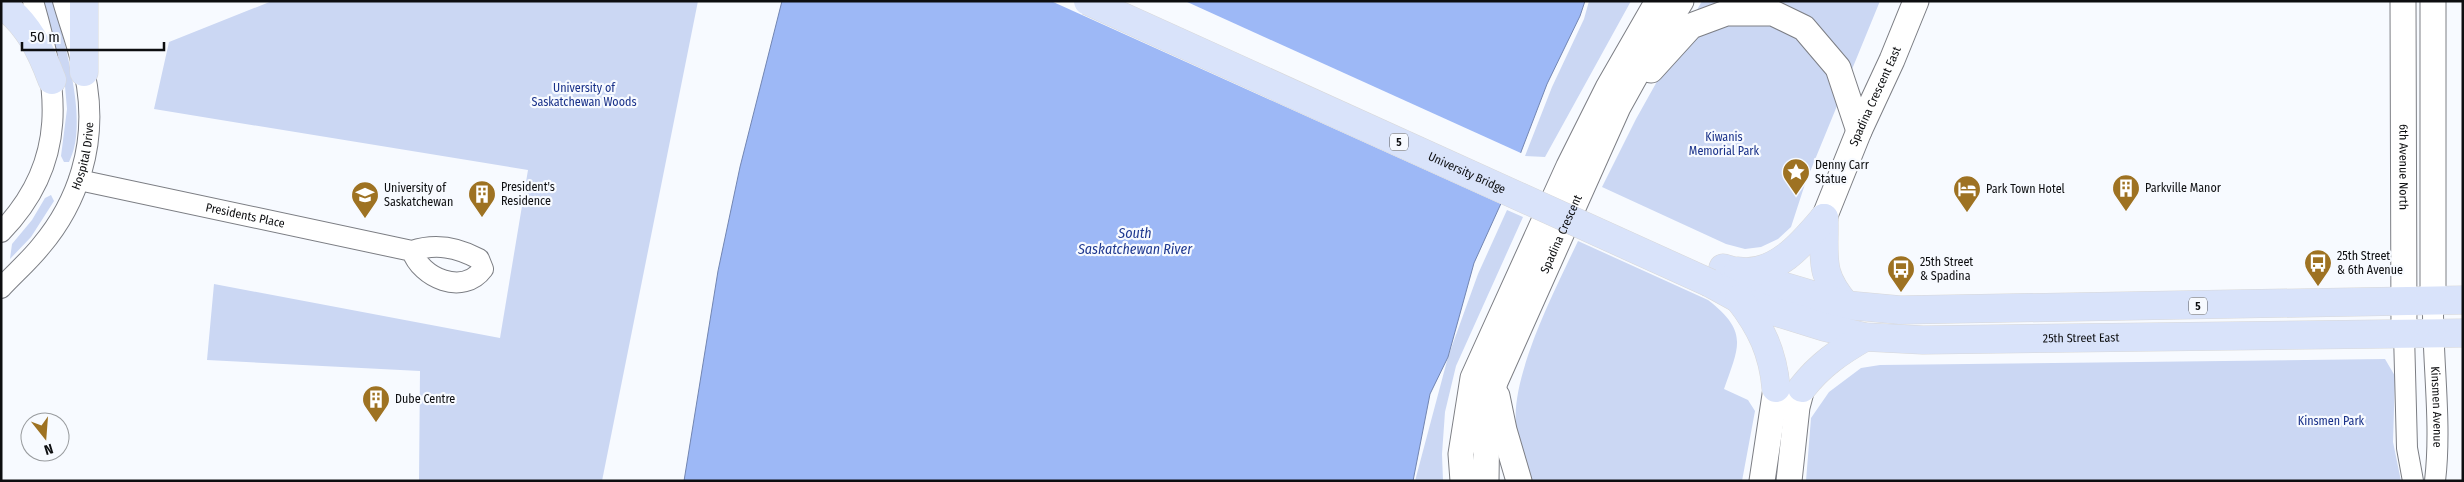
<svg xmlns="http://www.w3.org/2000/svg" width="2464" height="482" font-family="'Fira Sans Condensed',sans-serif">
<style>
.green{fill:#cbd7f3}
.water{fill:#9db8f6;stroke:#7285b1}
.pier{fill:#f7faff}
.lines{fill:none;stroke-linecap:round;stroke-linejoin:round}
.minor-casing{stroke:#7c7e84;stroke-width:22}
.tertiary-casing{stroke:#7c7e84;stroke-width:27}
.primary-casing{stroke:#d8d8d9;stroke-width:29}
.minor{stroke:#fff;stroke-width:20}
.tertiary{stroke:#fff;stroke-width:25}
.primary{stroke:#d9e3fa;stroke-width:28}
.primary-bridge-casing{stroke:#d8d8d9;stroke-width:29;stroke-linecap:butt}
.primary-bridge{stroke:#d9e3fa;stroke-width:28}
.labels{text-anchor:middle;stroke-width:4.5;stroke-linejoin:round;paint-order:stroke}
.shield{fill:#f7faff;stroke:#535558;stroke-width:1}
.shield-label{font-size:11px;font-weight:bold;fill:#0d0e10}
.park-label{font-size:12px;fill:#193189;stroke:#f7faff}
.street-label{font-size:12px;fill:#0d0e10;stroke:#f7faff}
.poi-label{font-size:12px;fill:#0d0e10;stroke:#f7faff;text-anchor:start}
.water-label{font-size:14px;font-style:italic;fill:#1d378f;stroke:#f7faff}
</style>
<rect width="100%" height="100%" fill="#f7faff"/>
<!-- green -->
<g class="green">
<path d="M43 1H53C64 41 90 124 69 162H64L61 156 67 109 65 86Z"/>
<polygon points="272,1 698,1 602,481 419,481 420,371 207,360 214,284 500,338 528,170 154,109 169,42"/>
<polygon points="1589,1 1631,1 1545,157 1525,156 1552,87 1584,19"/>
<polygon points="1702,1 1880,1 1805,184 1791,227 1778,239 1761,247 1745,249 1726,244 1602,187 1636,119"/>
<polygon points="51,195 54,201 31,237 10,259 12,244 32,220 45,198"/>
<polygon points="1507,210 1523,217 1456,366 1445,412 1442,454 1443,481 1415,481 1448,357 1478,274"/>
<path d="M1578 241 1708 300C1749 332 1739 346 1724 389L1748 400 1755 411 1742 481H1529C1525 463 1517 443 1516 425 1511 374 1556 288 1578 241Z"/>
<polygon points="2385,359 2395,376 2393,442 2401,481 1806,481 1811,418 1829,392 1861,368 1880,365"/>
</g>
<!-- water -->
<polygon class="water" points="782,1 1585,1 1580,16 1547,84 1503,199 1474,263 1448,357 1430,394 1413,481 684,481 718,271 740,167"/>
<!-- pier -->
<polygon class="pier" points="1051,1 1185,1 1523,154 1503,205"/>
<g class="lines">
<!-- minor casing -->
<g class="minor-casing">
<g id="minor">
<path id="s1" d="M79 180 412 251C421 278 463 296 483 269L479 259C457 247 436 243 412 251"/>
<path d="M1 232C70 161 58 88 33 1"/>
<path id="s2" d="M1 288C14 274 29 261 41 246 79 201 96 144 87 86 82 57 71 29 63 1"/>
<path id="s3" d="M2433 301C2432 359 2442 423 2435 481"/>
<polyline points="2404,334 2407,448 2413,481"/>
</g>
</g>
<!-- tertiary casing -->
<g class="tertiary-casing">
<g id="tertiary">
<path id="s4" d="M2403 1 2404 334"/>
<polyline points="1651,70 1691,26 1726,13 1773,13 1804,28 1838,68 1859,131"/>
<path id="s5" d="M1824 218 1859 131 1892 60 1916 1"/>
<polyline points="2433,301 2433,1"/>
<polyline points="1497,396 1504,430 1519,481"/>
<polyline points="1463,481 1461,454 1473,378 1569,166 1608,88 1658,1"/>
<path id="s6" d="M1486 481 1487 414 1495 382 1618 107 1648 53 1681 1"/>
<polyline points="1762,481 1776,388"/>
<polyline points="1789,481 1797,407 1802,388"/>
</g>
</g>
<!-- primary casing -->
<g class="primary-casing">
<g id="primary">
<path d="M1 4C28 23 41 51 52 80"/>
<polyline points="84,72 84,1"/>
<path d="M1824 218C1825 258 1818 273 1846 305"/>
<polyline points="1723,268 1846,305 1900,310 2463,300"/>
<path d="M1738 271C1775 277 1803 243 1824 218"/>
<path id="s7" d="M1710 283 1739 299 1763 308 1824 327 1865 337 1923 340 2463 333"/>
<path d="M1739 299C1761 327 1773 353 1776 388"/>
<path d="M1802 388C1820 365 1839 352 1865 337"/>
</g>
</g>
<!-- minor -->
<use href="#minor" class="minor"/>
<!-- tertiary -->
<use href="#tertiary" class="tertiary"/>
<!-- primary -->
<use href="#primary" class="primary"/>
<!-- primary-bridge casing -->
<g class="primary-bridge-casing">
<g id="primary-bridge">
<path id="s8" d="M1088 1 1710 283"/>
</g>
</g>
<!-- primary-bridge -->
<use href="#primary-bridge" class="primary-bridge"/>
</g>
<!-- icons -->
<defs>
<g id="sight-pin" transform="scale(1.4375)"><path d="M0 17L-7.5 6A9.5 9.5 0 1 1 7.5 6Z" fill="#9e7222" stroke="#f7faff"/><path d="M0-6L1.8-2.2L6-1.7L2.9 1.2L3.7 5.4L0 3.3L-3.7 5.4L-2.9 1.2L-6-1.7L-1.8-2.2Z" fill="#fff"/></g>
<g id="building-pin" transform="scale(1.4375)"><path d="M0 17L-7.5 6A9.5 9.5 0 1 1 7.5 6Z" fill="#9e7222" stroke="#f7faff"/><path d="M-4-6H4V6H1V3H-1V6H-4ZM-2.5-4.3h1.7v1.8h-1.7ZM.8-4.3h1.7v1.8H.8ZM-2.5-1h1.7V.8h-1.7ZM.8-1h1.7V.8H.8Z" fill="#fff"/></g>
<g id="hotel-pin" transform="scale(1.4375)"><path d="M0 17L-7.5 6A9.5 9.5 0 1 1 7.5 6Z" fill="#9e7222" stroke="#f7faff"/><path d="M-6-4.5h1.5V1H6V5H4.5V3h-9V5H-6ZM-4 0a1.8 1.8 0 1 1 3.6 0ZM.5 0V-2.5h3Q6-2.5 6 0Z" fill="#fff"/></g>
<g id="university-pin" transform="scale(1.4375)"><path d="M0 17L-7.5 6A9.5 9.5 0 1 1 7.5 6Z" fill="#9e7222" stroke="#f7faff"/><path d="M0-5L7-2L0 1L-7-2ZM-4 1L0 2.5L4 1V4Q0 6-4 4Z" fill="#fff"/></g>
<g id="bus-pin" transform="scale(1.4375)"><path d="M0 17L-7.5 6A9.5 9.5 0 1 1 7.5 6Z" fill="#9e7222" stroke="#f7faff"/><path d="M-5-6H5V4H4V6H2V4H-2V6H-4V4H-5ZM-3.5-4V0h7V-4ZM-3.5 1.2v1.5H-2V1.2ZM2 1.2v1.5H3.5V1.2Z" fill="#fff"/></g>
</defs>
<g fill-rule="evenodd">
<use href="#sight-pin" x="1796" y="172"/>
<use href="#building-pin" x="2126" y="188"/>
<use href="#hotel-pin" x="1967" y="189"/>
<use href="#building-pin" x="482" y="194"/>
<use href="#university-pin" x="365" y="195"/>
<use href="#bus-pin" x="2318" y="263"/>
<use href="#bus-pin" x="1901" y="269"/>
<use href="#building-pin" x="376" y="399"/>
</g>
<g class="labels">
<!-- shield labels -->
<g class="shield">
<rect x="1390" y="133.5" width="18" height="17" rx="4"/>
<rect x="2189" y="297.5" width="18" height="17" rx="4"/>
</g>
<g class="shield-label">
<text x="1399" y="146">5</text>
<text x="2198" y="310">5</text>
</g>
<!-- park labels -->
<g class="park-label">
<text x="584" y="92">University of<tspan x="584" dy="14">Saskatchewan Woods</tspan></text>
<text x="1724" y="141">Kiwanis<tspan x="1724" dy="14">Memorial Park</tspan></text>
<text x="2331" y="425">Kinsmen Park</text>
</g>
<!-- street labels -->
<g class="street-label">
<text dy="4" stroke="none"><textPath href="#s5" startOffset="132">Spadina Crescent East</textPath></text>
<text dy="4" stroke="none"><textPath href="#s2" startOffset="159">Hospital Drive</textPath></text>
<text dy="4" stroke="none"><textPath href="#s4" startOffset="166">6th Avenue North</textPath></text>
<text dy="4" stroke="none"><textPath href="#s8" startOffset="416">University Bridge</textPath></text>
<text dy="4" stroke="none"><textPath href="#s1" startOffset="170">Presidents Place</textPath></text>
<text dy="4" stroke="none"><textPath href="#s6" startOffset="262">Spadina Crescent</textPath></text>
<text dy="4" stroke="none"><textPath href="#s7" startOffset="381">25th Street East</textPath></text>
<text dy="4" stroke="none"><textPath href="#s3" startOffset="106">Kinsmen Avenue</textPath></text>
</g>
<!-- poi labels -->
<g class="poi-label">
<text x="1815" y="169">Denny Carr<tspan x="1815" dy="14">Statue</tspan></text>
<text x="501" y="191">President's<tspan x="501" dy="14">Residence</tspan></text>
<text x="384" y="192">University of<tspan x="384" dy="14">Saskatchewan</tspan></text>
<text x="2145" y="192">Parkville Manor</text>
<text x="1986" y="193">Park Town Hotel</text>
<text x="2337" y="260">25th Street<tspan x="2337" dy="14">&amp; 6th Avenue</tspan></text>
<text x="1920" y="266">25th Street<tspan x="1920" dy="14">&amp; Spadina</tspan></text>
<text x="395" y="403">Dube Centre</text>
</g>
<!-- water labels -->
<g class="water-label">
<text x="1135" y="238">South<tspan x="1135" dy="16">Saskatchewan River</tspan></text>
</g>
</g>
<!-- border -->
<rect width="2464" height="482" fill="none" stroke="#0d0e10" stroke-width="5"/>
<!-- north arrow -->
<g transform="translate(45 437) rotate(163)"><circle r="24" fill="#f7faff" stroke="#999c9f"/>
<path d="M0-4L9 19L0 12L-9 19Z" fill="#9e7222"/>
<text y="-8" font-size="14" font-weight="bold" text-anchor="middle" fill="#0d0e10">N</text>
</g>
<!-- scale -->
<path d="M22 42v8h142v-8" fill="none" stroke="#0d0e10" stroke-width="2.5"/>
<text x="30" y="42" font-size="15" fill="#0d0e10" stroke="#f7faff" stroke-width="4" paint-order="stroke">50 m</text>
</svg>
